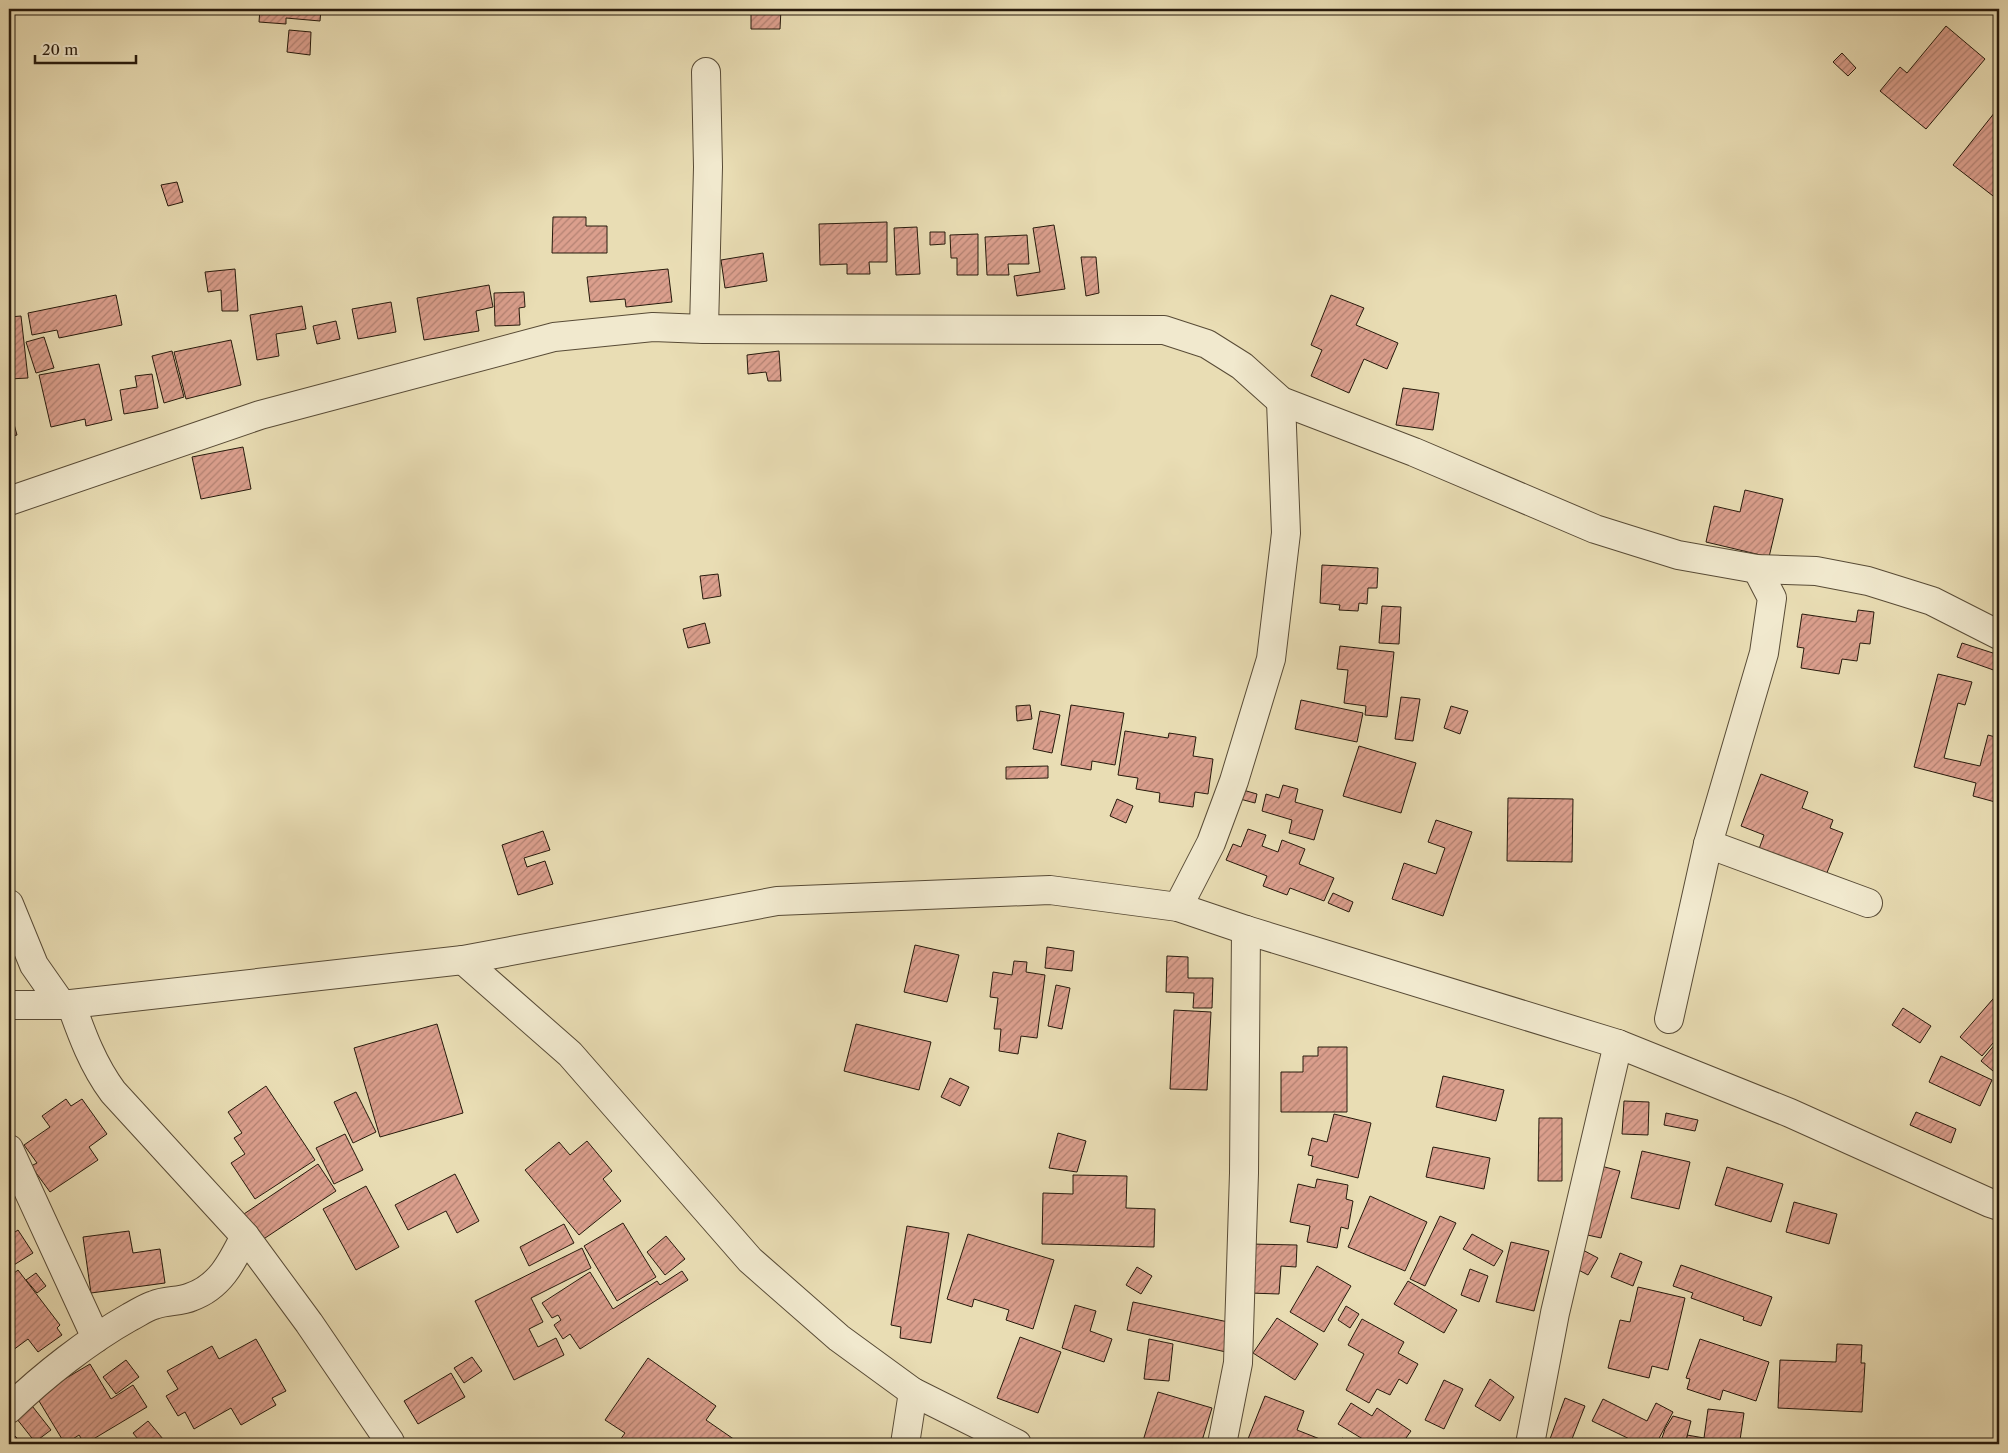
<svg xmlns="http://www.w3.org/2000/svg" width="2008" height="1453" font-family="'Libre Caslon Text',serif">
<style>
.building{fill:url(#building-hatch);stroke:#271a0c}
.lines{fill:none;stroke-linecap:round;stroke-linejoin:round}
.minor-casing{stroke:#584b36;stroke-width:30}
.minor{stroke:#f1e9ce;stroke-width:28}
</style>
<defs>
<pattern id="building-hatch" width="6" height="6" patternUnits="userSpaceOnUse" patternTransform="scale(1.25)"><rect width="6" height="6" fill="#db9f8d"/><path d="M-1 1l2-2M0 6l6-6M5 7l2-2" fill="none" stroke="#b28172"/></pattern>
</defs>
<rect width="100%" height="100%" fill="#e9ddb4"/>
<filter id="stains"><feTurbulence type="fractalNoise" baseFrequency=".004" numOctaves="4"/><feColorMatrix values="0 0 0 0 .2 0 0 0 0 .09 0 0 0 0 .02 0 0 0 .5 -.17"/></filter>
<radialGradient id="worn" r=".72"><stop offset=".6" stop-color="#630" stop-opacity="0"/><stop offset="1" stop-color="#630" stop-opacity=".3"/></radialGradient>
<!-- building -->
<g class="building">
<polygon points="260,9 321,9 320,21 286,18 286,24 259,22"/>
<polygon points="751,9 781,9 780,29 751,29"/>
<polygon points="1946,26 1985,59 1926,129 1880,91 1900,67 1907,73"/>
<polygon points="289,30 311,32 310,55 287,52"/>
<polygon points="1842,53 1856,68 1848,76 1833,62"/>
<polygon points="1999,107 1999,197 1997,199 1953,165"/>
<polygon points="177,182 183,202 168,206 161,185"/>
<polygon points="553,217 586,217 586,226 607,226 607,253 552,253"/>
<polygon points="887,222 887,262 869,262 870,274 847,274 847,264 820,265 819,224"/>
<polygon points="1054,225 1065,289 1017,296 1014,276 1040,272 1033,228"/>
<polygon points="917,227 920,274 896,275 894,228"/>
<polygon points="930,232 945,232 945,244 930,245"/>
<polygon points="978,234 978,275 957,275 957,258 951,258 950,235"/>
<polygon points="1027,235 1029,264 1008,264 1009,275 987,275 985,237"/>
<polygon points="763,253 767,281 725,288 721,260"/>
<polygon points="1081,257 1096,257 1099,293 1086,296"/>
<polygon points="235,269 238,311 222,311 221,290 208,292 205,272"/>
<polygon points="668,269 672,302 626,307 625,299 590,302 587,277"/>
<polygon points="489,285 493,307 476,311 479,331 424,340 417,298"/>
<polygon points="524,292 525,307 519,308 520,325 495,326 494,293"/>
<polygon points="116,295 122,325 59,338 57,330 32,335 28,313"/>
<polygon points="1331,295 1364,308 1356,325 1398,343 1387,369 1364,359 1349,393 1311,376 1322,350 1311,345"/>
<polygon points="391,302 396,332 358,339 352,309"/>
<polygon points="302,306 306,329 276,334 279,356 257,360 250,315"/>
<polygon points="21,316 28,378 9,379 9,317"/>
<polygon points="336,321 340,339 317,344 313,326"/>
<polygon points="44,337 54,368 36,373 26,342"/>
<polygon points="231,340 241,385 186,399 174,352"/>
<polygon points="172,351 184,397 164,403 152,356"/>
<polygon points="779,351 781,381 768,381 766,372 748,374 747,355"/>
<polygon points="99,364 112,420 86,426 85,419 51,427 39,375"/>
<polygon points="152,374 158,408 124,414 120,390 137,387 135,376"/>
<polygon points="1403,388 1439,393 1433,430 1396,425"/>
<polygon points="9,406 17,435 9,437"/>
<polygon points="243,447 251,489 201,499 192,457"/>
<polygon points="1745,490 1783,499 1769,557 1706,542 1714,506 1740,512"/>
<polygon points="1322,565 1378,568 1377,588 1368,588 1367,604 1359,603 1358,611 1339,610 1340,605 1320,603"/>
<polygon points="718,574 721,596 703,599 700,576"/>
<polygon points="1382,606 1401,607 1399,644 1379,643"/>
<polygon points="1858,610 1874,612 1870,644 1860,643 1857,661 1842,659 1839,674 1801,668 1804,648 1797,647 1802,614 1856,622"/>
<polygon points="705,623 710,643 688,648 683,629"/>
<polygon points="1962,643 1999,655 1999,672 1957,657"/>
<polygon points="1340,646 1394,652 1387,717 1365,715 1366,706 1344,703 1348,670 1337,669"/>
<polygon points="1938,674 1972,682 1965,705 1958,703 1944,758 1980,766 1988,735 1999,738 1999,803 1973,796 1976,783 1914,767"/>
<polygon points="1401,697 1420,699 1413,741 1395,739"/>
<polygon points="1301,700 1363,713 1357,742 1295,729"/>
<polygon points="1030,705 1032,719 1017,721 1016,706"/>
<polygon points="1071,705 1124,713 1115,765 1092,761 1091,770 1061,765"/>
<polygon points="1451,706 1468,711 1460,734 1444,728"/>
<polygon points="1040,711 1060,715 1052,753 1033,749"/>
<polygon points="1125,731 1168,738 1169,733 1196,737 1193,756 1213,759 1208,794 1195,792 1193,807 1159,802 1160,793 1136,789 1138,778 1118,775"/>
<polygon points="1359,746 1416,763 1401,813 1343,796"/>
<polygon points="1048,766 1048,778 1006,779 1006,767"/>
<polygon points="1761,774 1808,792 1802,808 1833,820 1830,828 1843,833 1826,875 1759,849 1764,835 1741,826"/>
<polygon points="1283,785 1298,789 1295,802 1323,810 1314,840 1289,833 1292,820 1262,811 1266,794 1279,798"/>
<polygon points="1243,790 1257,794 1255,803 1240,799"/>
<polygon points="1508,798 1573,799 1572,862 1507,861"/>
<polygon points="1117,799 1133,806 1126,823 1110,816"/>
<polygon points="1436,820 1472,832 1443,916 1392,899 1404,863 1436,874 1445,848 1428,842"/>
<polygon points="1248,829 1266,835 1262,846 1278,852 1282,840 1305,849 1299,864 1334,878 1324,901 1290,888 1287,895 1263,886 1267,876 1226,860 1233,844 1241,847"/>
<polygon points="543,831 550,850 524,858 527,867 545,861 553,884 518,895 502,845"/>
<polygon points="1333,893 1353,902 1349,912 1328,903"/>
<polygon points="915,945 959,955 947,1002 904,992"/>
<polygon points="1047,947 1074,951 1072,971 1045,968"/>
<polygon points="1167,956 1188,957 1188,978 1213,978 1212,1008 1193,1008 1194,993 1166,992"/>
<polygon points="1014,961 1027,962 1026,972 1045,975 1037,1038 1021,1036 1018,1054 999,1051 1001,1029 994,1029 998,998 990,997 993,972 1012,975"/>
<polygon points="1056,985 1070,988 1062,1029 1048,1026"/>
<polygon points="1999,992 1999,1036 1982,1056 1960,1037"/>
<polygon points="1903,1008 1931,1026 1920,1043 1892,1025"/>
<polygon points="1174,1010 1211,1012 1207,1090 1170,1089"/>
<polygon points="437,1024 463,1113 380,1137 354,1048"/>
<polygon points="856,1024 931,1042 919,1090 844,1071"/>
<polygon points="1996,1043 1999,1046 1999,1076 1981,1061"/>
<polygon points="1318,1047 1347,1047 1347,1112 1281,1112 1281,1072 1303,1072 1303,1056 1318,1056"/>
<polygon points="1941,1056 1992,1080 1980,1106 1929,1082"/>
<polygon points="1443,1076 1504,1090 1496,1121 1436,1107"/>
<polygon points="950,1078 969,1087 960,1106 941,1097"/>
<polygon points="266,1086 315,1160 255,1199 231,1163 245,1154 234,1138 242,1133 228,1112"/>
<polygon points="1997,1089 1999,1089 1999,1153 1996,1153"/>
<polygon points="356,1092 376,1132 353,1143 334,1102"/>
<polygon points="66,1099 71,1106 82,1099 107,1134 89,1147 98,1160 50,1192 31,1166 37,1163 24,1145 50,1127 42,1116"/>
<polygon points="1624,1101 1649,1102 1648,1135 1622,1134"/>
<polygon points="1916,1112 1956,1129 1951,1143 1910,1125"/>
<polygon points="1666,1113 1698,1120 1695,1131 1664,1125"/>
<polygon points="1334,1114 1371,1123 1358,1178 1311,1166 1313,1156 1308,1155 1312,1138 1327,1142"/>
<polygon points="1539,1118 1562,1118 1562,1181 1538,1181"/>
<polygon points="1058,1133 1086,1141 1077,1172 1049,1168"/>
<polygon points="345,1134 363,1170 334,1184 316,1148"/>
<polygon points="587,1141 612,1171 603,1179 621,1201 579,1235 525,1170 559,1142 570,1155"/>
<polygon points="1433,1147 1490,1158 1484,1189 1426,1177"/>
<polygon points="1642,1151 1690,1162 1679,1209 1631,1198"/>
<polygon points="318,1164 336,1191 256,1244 238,1218"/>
<polygon points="1601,1166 1620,1171 1601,1238 1583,1234"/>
<polygon points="1727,1167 1783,1184 1771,1222 1715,1205"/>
<polygon points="455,1174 479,1221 457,1233 446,1211 408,1230 395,1205"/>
<polygon points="1073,1175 1127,1176 1126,1208 1155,1209 1154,1247 1042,1244 1043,1193 1073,1194"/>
<polygon points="1317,1179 1348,1185 1346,1199 1353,1201 1348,1229 1341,1227 1337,1248 1307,1242 1310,1226 1290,1222 1298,1184 1315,1188"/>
<polygon points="366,1186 399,1247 356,1270 323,1209"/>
<polygon points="1370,1196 1427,1222 1405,1271 1348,1247"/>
<polygon points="1794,1202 1837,1214 1829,1244 1786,1232"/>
<polygon points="1440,1216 1456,1223 1425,1286 1410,1279"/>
<polygon points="623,1223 656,1277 617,1301 584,1246"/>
<polygon points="564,1224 574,1243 529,1266 520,1247"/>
<polygon points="907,1226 949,1233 931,1343 900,1338 901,1327 891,1325"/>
<polygon points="18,1230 33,1253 9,1268 9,1236"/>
<polygon points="129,1231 133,1253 160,1249 165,1283 91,1293 83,1237"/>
<polygon points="968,1234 1054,1260 1033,1329 1006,1320 1009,1310 974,1299 972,1307 947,1299"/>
<polygon points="1472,1234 1503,1251 1494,1266 1463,1249"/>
<polygon points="666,1236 685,1259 665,1275 647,1252"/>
<polygon points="1511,1242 1549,1251 1534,1311 1496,1302"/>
<polygon points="1250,1244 1297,1245 1296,1267 1281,1266 1279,1294 1249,1293"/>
<polygon points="582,1248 591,1268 531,1298 543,1322 529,1329 538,1347 556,1338 564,1355 514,1380 475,1301"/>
<polygon points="1579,1248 1598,1258 1588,1275 1569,1265"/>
<polygon points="1620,1253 1642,1262 1633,1286 1611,1277"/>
<polygon points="1681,1265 1772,1297 1761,1326 1743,1320 1744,1317 1691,1298 1693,1293 1673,1286"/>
<polygon points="1317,1266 1351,1286 1324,1332 1290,1312"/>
<polygon points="1137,1267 1152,1276 1141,1294 1126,1285"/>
<polygon points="1470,1269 1488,1276 1479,1302 1461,1295"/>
<polygon points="18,1270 60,1325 57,1328 62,1335 38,1352 28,1339 9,1353 9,1277"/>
<polygon points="682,1271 688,1280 580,1349 570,1334 563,1339 554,1325 561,1320 558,1315 552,1318 542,1303 590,1272 613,1309 657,1281 660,1285"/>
<polygon points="36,1273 46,1286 37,1293 26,1280"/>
<polygon points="1408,1281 1457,1310 1444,1333 1394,1304"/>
<polygon points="1638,1287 1685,1298 1668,1370 1652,1366 1649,1378 1608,1368 1620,1320 1630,1322"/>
<polygon points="1133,1302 1233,1323 1226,1352 1127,1330"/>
<polygon points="1075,1305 1096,1311 1090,1331 1112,1339 1104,1362 1062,1348"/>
<polygon points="1346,1306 1359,1314 1350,1328 1338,1320"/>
<polygon points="1277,1318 1318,1344 1295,1380 1253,1353"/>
<polygon points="1362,1319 1404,1342 1398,1353 1418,1364 1407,1384 1399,1379 1390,1395 1377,1389 1369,1403 1346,1390 1364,1354 1348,1345"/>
<polygon points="1020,1337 1061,1352 1038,1413 997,1398"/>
<polygon points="256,1339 286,1391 272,1398 276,1405 241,1425 231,1408 194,1429 185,1412 178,1416 166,1396 178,1389 167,1371 212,1346 219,1359"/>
<polygon points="1149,1339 1173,1344 1169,1381 1144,1379"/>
<polygon points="1700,1339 1769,1362 1756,1401 1723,1390 1720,1400 1687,1389 1690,1379 1686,1378"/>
<polygon points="1837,1344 1862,1345 1861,1363 1865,1363 1862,1412 1778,1408 1780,1360 1836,1362"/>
<polygon points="472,1357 482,1371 464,1383 454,1368"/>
<polygon points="648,1358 716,1406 706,1420 735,1440 732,1444 617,1444 625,1433 605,1420"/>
<polygon points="126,1360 139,1377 116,1394 103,1377"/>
<polygon points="90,1364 111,1399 133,1385 147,1407 85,1444 79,1435 65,1444 36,1396"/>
<polygon points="451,1373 465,1397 418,1424 404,1401"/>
<polygon points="1490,1379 1514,1397 1500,1421 1475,1406"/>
<polygon points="1444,1380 1463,1389 1444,1429 1425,1420"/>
<polygon points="1158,1392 1212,1408 1201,1444 1142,1444"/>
<polygon points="1265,1396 1304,1411 1297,1430 1325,1441 1324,1444 1246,1444"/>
<polygon points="1565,1398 1585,1406 1570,1444 1550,1439"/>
<polygon points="1603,1399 1647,1421 1656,1403 1673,1412 1656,1444 1640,1444 1592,1421"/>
<polygon points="29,1402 51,1430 35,1442 13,1414"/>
<polygon points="1351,1403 1372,1416 1377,1408 1411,1431 1406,1438 1408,1439 1405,1444 1371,1444 1338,1424"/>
<polygon points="1708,1409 1744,1413 1740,1440 1750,1442 1750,1444 1686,1444 1687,1435 1704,1438"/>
<polygon points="1673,1416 1691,1421 1685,1444 1660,1444 1665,1429"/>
<polygon points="148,1421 163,1439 156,1444 142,1444 133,1433"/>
<polygon points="10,1431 23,1444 9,1444"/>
<polygon points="1342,1438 1358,1444 1339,1444"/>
<polygon points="131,1439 135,1444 125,1444"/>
</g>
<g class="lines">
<!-- minor casing -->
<g class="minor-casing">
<g id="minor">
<polyline points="704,329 708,167 706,72"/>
<polyline points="9,501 260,415 554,337 653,327 704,329 1164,330 1207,344 1242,366 1281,401 1414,452 1595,529 1678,555 1757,569 1816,571 1868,581 1932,601 1999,635"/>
<polyline points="1708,844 1868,903"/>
<polyline points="9,904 34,965 62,1005"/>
<polyline points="1178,907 1211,843 1234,781 1271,659 1286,533 1281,401"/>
<polyline points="463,960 570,1054 750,1260 839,1338 913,1392 1017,1444"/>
<path d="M71 1004C82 1035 93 1065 113 1092L245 1236 309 1323 390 1442"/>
<polyline points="9,1005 62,1005 463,960 777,901 1050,890 1178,907 1246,930 1618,1044 1790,1113 1990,1203 1999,1206"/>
<polyline points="1669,1019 1708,844 1764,653 1772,598 1757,569"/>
<polyline points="9,1149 96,1338"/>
<path d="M9 1409C43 1376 89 1340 130 1317 138 1313 146 1307 154 1305 166 1300 180 1302 191 1297 220 1287 232 1262 245 1236"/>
<polyline points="905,1444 913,1392"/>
<polyline points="1222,1444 1238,1363 1244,1173 1246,930"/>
<polyline points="1530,1444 1555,1313 1618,1044"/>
</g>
</g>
<!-- minor -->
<use href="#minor" class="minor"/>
</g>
<!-- margin -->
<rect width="2008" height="1453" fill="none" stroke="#e9ddb4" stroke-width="30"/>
<rect x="10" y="10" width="1988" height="1433" fill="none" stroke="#271a0c" stroke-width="2.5"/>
<rect x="15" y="15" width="1978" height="1423" fill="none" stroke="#271a0c"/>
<!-- scale -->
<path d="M35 55v8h101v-8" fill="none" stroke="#271a0c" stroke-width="2.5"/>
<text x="42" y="55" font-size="15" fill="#271a0c" stroke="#f1e9ce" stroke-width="4" paint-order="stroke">20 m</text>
<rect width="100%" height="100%" filter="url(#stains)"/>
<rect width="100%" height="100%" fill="url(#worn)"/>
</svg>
